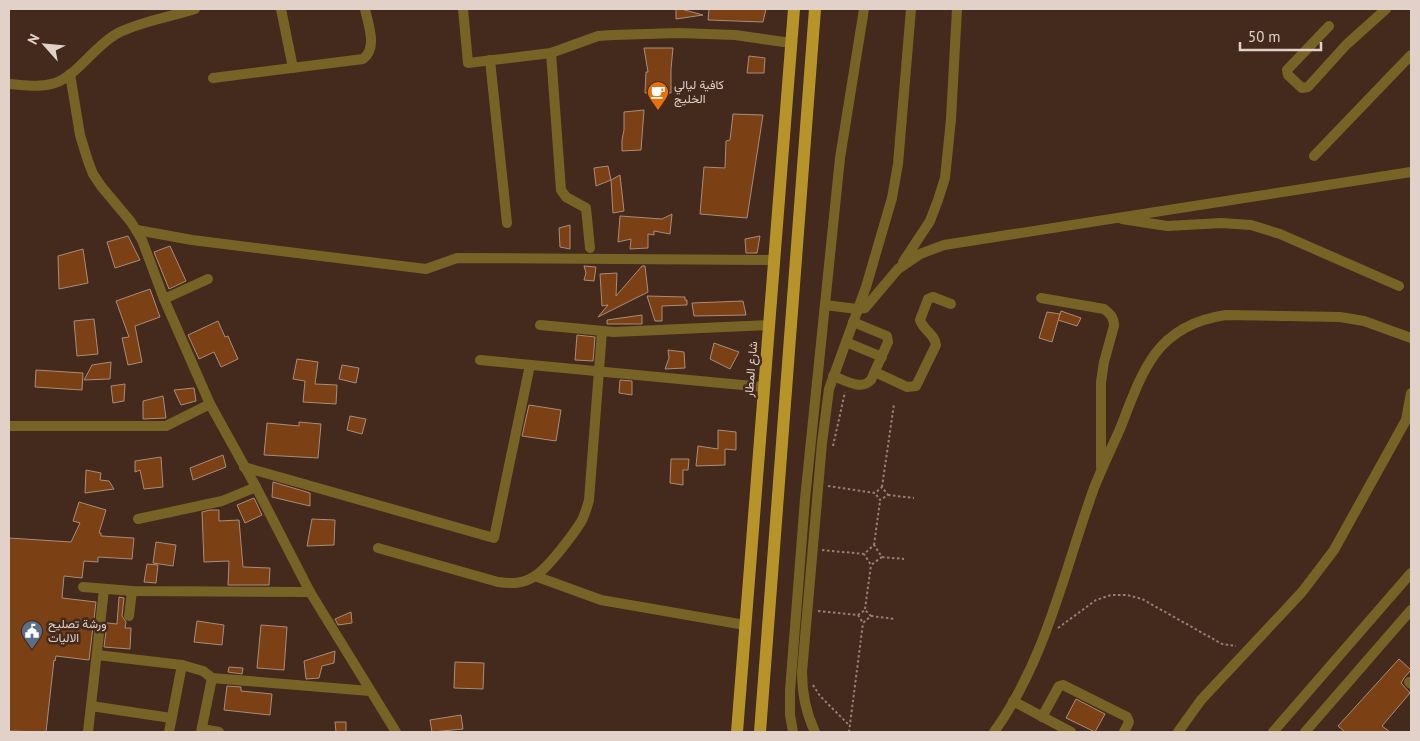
<svg xmlns="http://www.w3.org/2000/svg" width="1420" height="741" font-family="'PT Sans',Vazirmatn,sans-serif">
<style>
.building{fill:#7c4015;stroke:#a98c7a}
.lines{fill:none;stroke-linecap:round;stroke-linejoin:round}
.path{stroke:#968176;stroke-width:2;stroke-dasharray:2.5 2.5;stroke-linecap:butt}
.minor{stroke:#786326;stroke-width:10}
.major{stroke:#b7942a;stroke-width:12}
.labels{text-anchor:middle;stroke-width:5;stroke-linejoin:round;paint-order:stroke}
.poi-label{font-size:12px;fill:#e1d1c8;stroke:#432a1c;text-anchor:start}
.street-label{font-size:12px;fill:#e1d1c8;stroke:#432a1c}
</style>
<rect width="100%" height="100%" fill="#432a1c"/>
<!-- building -->
<g class="building">
<polygon points="676,9 681,9 703,15 676,19"/>
<polygon points="709,9 766,9 763,22 708,20"/>
<polygon points="644,48 673,48 671,69 671,93 645,93 646,72 648,72"/>
<polygon points="749,56 765,58 764,73 747,73"/>
<polygon points="644,110 641,150 622,151 622,140 624,130 624,112"/>
<polygon points="733,114 763,115 747,218 700,214 704,167 725,168 726,141 730,140"/>
<polygon points="608,166 611,180 596,186 594,168"/>
<polygon points="620,175 624,211 613,213 611,180"/>
<polygon points="672,214 670,234 654,231 654,235 648,234 648,248 630,249 631,239 618,242 620,216 662,219"/>
<polygon points="570,225 570,249 560,247 559,228"/>
<polygon points="128,236 140,260 115,268 107,242"/>
<polygon points="760,236 757,253 746,253 745,239"/>
<polygon points="170,246 186,281 169,289 154,252"/>
<polygon points="83,249 88,283 59,289 58,256"/>
<polygon points="584,266 596,267 594,281 584,280 586,273"/>
<polygon points="642,266 645,266 648,292 598,317 608,305 602,306 600,274 617,273 616,296"/>
<polygon points="150,289 160,317 135,326 142,362 128,365 122,338 129,337 116,301"/>
<polygon points="647,296 685,297 685,300 687,300 687,305 662,306 662,321 655,321"/>
<polygon points="743,301 746,315 694,316 692,303"/>
<polygon points="1061,311 1081,318 1077,326 1058,320"/>
<polygon points="1047,312 1060,314 1052,342 1039,338"/>
<polygon points="642,315 642,324 607,324 607,320"/>
<polygon points="94,319 98,354 77,356 74,321"/>
<polygon points="218,321 225,337 228,336 238,359 221,367 214,352 199,359 188,335"/>
<polygon points="577,335 595,337 593,361 575,360"/>
<polygon points="714,343 739,352 730,369 710,359"/>
<polygon points="668,350 684,352 685,368 665,369 669,358"/>
<polygon points="297,359 318,362 315,384 337,385 336,404 303,402 305,381 293,379"/>
<polygon points="111,362 110,379 84,380 92,365"/>
<polygon points="342,365 359,368 356,383 339,379"/>
<polygon points="36,370 83,373 82,390 35,387"/>
<polygon points="620,380 632,381 632,395 619,393"/>
<polygon points="125,384 124,401 113,403 111,386"/>
<polygon points="194,388 196,401 181,405 174,390"/>
<polygon points="163,396 166,418 143,419 143,401"/>
<polygon points="529,405 561,410 556,441 522,436"/>
<polygon points="350,416 366,419 362,434 347,430"/>
<polygon points="299,422 321,424 318,458 264,455 267,423 299,426"/>
<polygon points="718,430 736,432 736,450 725,449 725,465 696,466 698,446 718,449"/>
<polygon points="223,455 226,467 193,480 190,468"/>
<polygon points="161,457 163,487 144,489 140,470 135,472 135,461"/>
<polygon points="671,459 689,459 688,470 683,470 683,485 670,483"/>
<polygon points="86,470 101,473 100,480 109,481 114,489 85,493"/>
<polygon points="273,482 310,493 310,506 272,497"/>
<polygon points="254,498 262,515 245,523 237,505"/>
<polygon points="79,502 106,510 99,533 101,533 101,536 134,538 132,559 98,557 98,562 84,561 82,578 64,576 62,598 96,602 89,660 56,656 55,661 54,660 46,732 9,731 9,538 71,542 80,523 73,521"/>
<polygon points="210,510 219,510 219,521 239,520 243,567 270,568 269,585 228,585 229,561 204,562 202,512"/>
<polygon points="312,519 335,520 334,545 307,546"/>
<polygon points="156,542 176,545 173,566 153,563"/>
<polygon points="147,564 158,565 156,583 144,582"/>
<polygon points="119,597 124,598 122,616 126,622 125,628 131,628 130,649 104,647 107,623 117,624"/>
<polygon points="351,612 352,623 338,625 335,619"/>
<polygon points="197,621 224,625 222,645 194,642"/>
<polygon points="261,625 287,627 284,670 257,668"/>
<polygon points="335,651 334,663 322,666 319,678 306,679 304,661"/>
<polygon points="1399,659 1411,670 1404,678 1401,683 1410,693 1382,726 1390,732 1345,732 1338,726"/>
<polygon points="455,662 484,663 483,689 454,688"/>
<polygon points="229,667 243,668 242,674 228,672"/>
<polygon points="227,686 241,687 241,691 272,694 270,715 224,710"/>
<polygon points="1076,699 1105,714 1095,732 1066,718"/>
<polygon points="461,715 463,729 432,732 430,720"/>
<polygon points="335,722 346,722 346,732 336,732"/>
</g>
<g class="lines">
<!-- path -->
<g class="path">
<polyline points="833,446 845,392"/>
<polyline points="828,486 875,493 882,487 888,495 880,500 875,493"/>
<polyline points="882,487 894,404"/>
<polyline points="888,495 914,498"/>
<polyline points="874,545 880,501"/>
<polyline points="822,550 864,554 874,545 882,557 871,565 864,554"/>
<polyline points="882,557 904,559"/>
<polyline points="865,609 871,565"/>
<polyline points="818,611 858,615 865,610 871,616 863,623 858,615"/>
<polyline points="871,616 895,619"/>
<polyline points="1058,628 1096,600 1111,595 1127,595 1142,599 1222,644 1236,646"/>
<polyline points="813,685 820,696 850,726"/>
<polyline points="849,732 863,623"/>
</g>
<!-- minor -->
<g class="minor">
<polyline points="281,9 293,68"/>
<polyline points="463,9 468,63 551,53 598,36 613,35 679,33 735,35 791,43"/>
<polyline points="1329,26 1287,70 1288,75 1302,88 1308,87 1346,45 1386,9"/>
<polyline points="551,53 561,190 566,197 586,208 590,248"/>
<polyline points="490,60 507,223"/>
<polyline points="70,74 80,135 88,161 93,174 101,186 131,222 142,240 164,299 210,404 256,487 310,592 396,732"/>
<path d="M213 78 363 59C378 48 368 24 365 9"/>
<path d="M9 84C24 85 40 88 55 83 77 76 95 45 118 33 142 21 170 17 195 9"/>
<polyline points="1314,156 1411,55"/>
<polyline points="1122,219 1167,226 1221,223 1251,225 1280,234 1399,286"/>
<polyline points="137,230 192,240 426,269 457,258 774,260"/>
<polyline points="903,262 930,221 938,200 945,178 951,119 957,9"/>
<path d="M1041 298 1104 309C1111 314 1114 318 1114 326L1104 362 1101 382V467"/>
<polyline points="164,299 208,279"/>
<polyline points="825,305 857,309 865,308 898,269 920,254 944,245 1411,172"/>
<polyline points="540,325 614,332 769,325"/>
<polyline points="846,342 882,357"/>
<polyline points="480,360 763,387"/>
<path d="M875 372 907 387 916 386 936 345C935 334 923 330 920 320L928 299 933 297 951 304"/>
<path d="M833 376C845 380 861 391 871 380L888 342 887 336 853 322"/>
<polyline points="9,426 166,426 210,404"/>
<polyline points="244,467 494,538 530,365"/>
<polyline points="138,519 222,501 256,487"/>
<path d="M378 548 498 582C511 584 523 584 535 576 548 568 572 536 581 522 585 515 587 507 589 500L602 331"/>
<polyline points="535,576 601,600 745,625"/>
<polyline points="83,587 132,591 310,592"/>
<polyline points="129,616 132,591"/>
<polyline points="97,655 182,665 203,671 212,678 370,691"/>
<polyline points="1409,682 1411,684"/>
<polyline points="1013,701 1071,732"/>
<polyline points="91,706 171,718"/>
<polyline points="1042,717 1059,686 1063,685 1127,717 1129,722 1124,732"/>
<polyline points="202,729 219,732"/>
<polyline points="88,732 104,589"/>
<polyline points="169,732 182,665"/>
<polyline points="201,732 212,678"/>
<polyline points="793,732 790,715 790,691 805,499 840,158 864,9"/>
<path d="M815 732C806 713 802 694 802 672L822 443 829 389 866 287 892 198 898 164 911 9"/>
<path d="M994 732C1046 660 1064 571 1094 488 1102 468 1111 449 1120 429 1130 404 1139 376 1155 354 1172 331 1198 319 1226 315L1340 317 1364 321 1411 338"/>
<polyline points="1178,732 1201,700 1302,592 1334,550 1406,420 1411,393"/>
<polyline points="1273,732 1411,573"/>
<polyline points="1305,732 1411,610"/>
</g>
<!-- major -->
<g class="major">
<polyline points="737,732 794,9"/>
<polyline points="760,732 815,9"/>
</g>
</g>
<!-- icons -->
<defs>
<g id="cafe-pin" transform="scale(1.125)"><path d="M0 17L-7.5 6A9.5 9.5 0 1 1 7.5 6Z" fill="#e8710a" stroke="#432a1c"/><path d="M-5.5-4.5H6V0H3Q3 3.5 0 3.5H-2.5Q-5.5 3.5-5.5 0ZM3-3.2v2h1.7v-2ZM-6 4.5H4V6H-6Z" fill="#fff"/></g>
<g id="civic-pin" transform="scale(1.125)"><path d="M0 17L-7.5 6A9.5 9.5 0 1 1 7.5 6Z" fill="#5c6f8a" stroke="#432a1c"/><path d="M-.6-6.5H3V-4.5H.6V-3L4-1V1h2V6H-6V1h2V-1L-.6-3ZM-1.2 2.5V6h2.4V2.5Z" fill="#fff"/></g>
</defs>
<g fill-rule="evenodd">
<use href="#cafe-pin" x="658" y="92"/>
<use href="#civic-pin" x="32" y="631"/>
</g>
<g class="labels">
<!-- poi labels -->
<g class="poi-label">
<text x="674" y="89">كافية ليالي<tspan x="674" dy="14">الخليج</tspan></text>
<text x="48" y="628">ورشة تصليح<tspan x="48" dy="14">الاليات</tspan></text>
</g>
<!-- street labels -->
<g class="street-label">
<text transform="translate(751 369) rotate(-85)" y="4">شارع المطار</text>
</g>
</g>
<!-- border -->
<rect width="1420" height="741" fill="none" stroke="#e1d1c8" stroke-width="20"/>
<!-- north arrow -->
<g transform="translate(45 45) rotate(297)" stroke="#432a1c" stroke-width="4" paint-order="stroke">
<path d="M0-4L9 19L0 12L-9 19Z" fill="#e1d1c8"/>
<text y="-8" font-size="14" font-weight="bold" text-anchor="middle" fill="#e1d1c8">N</text>
</g>
<!-- scale -->
<path d="M1240 42v8h81v-8" fill="none" stroke="#e1d1c8" stroke-width="2.5"/>
<text x="1248" y="42" font-size="15" fill="#e1d1c8" stroke="#432a1c" stroke-width="4" paint-order="stroke">50 m</text>
</svg>
